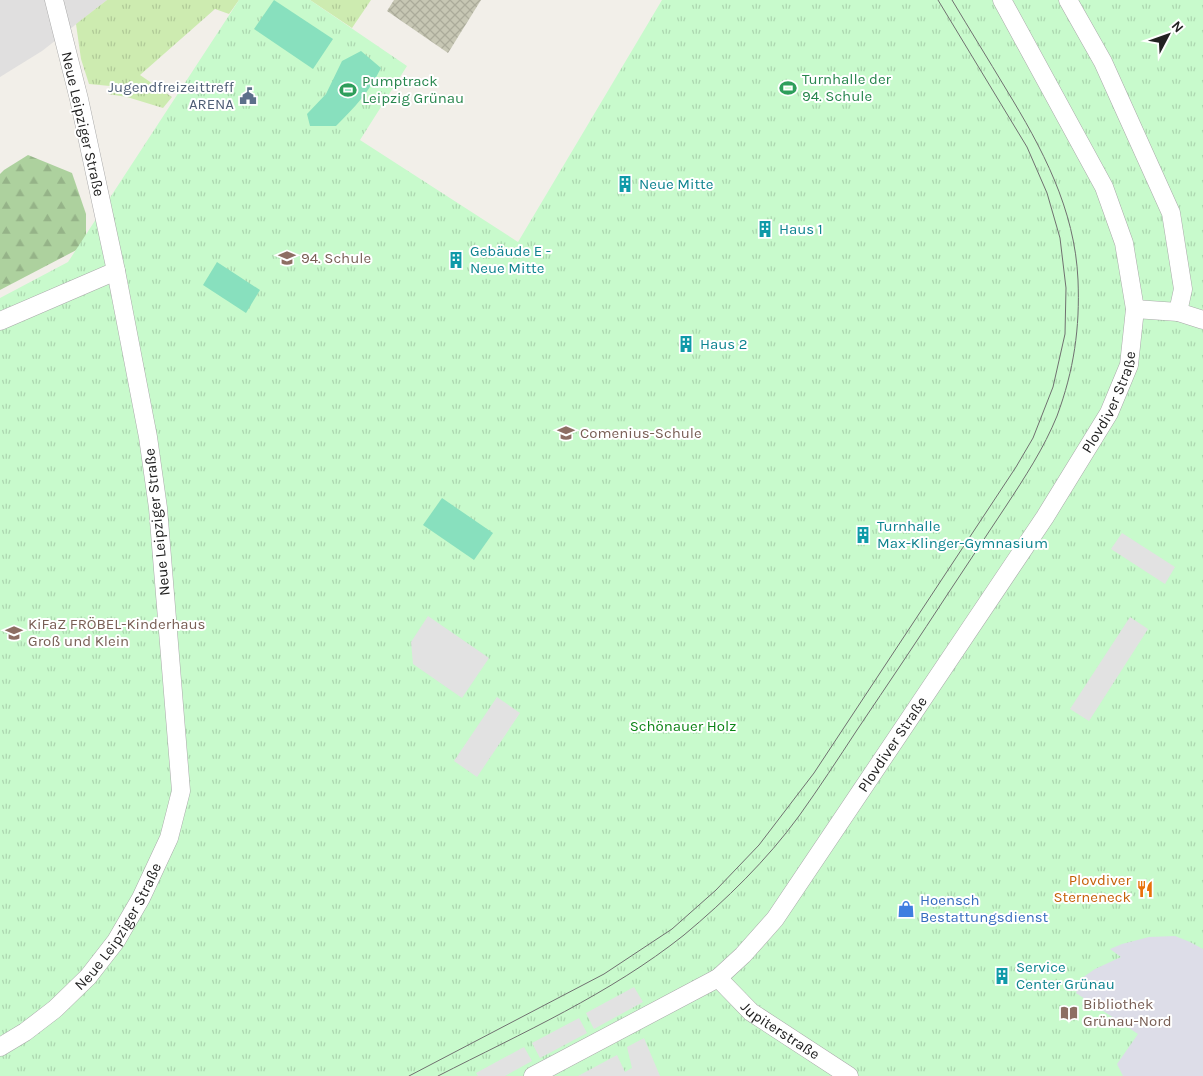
<svg xmlns="http://www.w3.org/2000/svg" width="1203" height="1076" font-family="Karla,sans-serif">
<style>
.residential{fill:#e0dfdf}
.construction{fill:url(#construction-cross-hatch)}
.grass{fill:url(#grass-tufts)}
.forest{fill:url(#forest-firs)}
.park{fill:url(#park-tufts)}
.pitch{fill:#88e0be}
.parking{fill:#e2e2e2}
.plaza{fill:#dddde8}
.lines{fill:none;stroke-linecap:round;stroke-linejoin:round}
.street-casing{stroke:#a9a9a9;stroke-width:19}
.street{stroke:#fff;stroke-width:18}
.tram{stroke:#707070;stroke-width:1}
.labels{text-anchor:middle;stroke-width:4;stroke-linejoin:round;paint-order:stroke}
.leisure-label{font-size:15px;fill:#27864d;stroke:#fff;text-anchor:start}
.service-label{font-size:15px;fill:#4e5e75;stroke:#fff;text-anchor:end}
.street-label{font-size:15px;fill:#222;stroke:#fff}
.culture-label{font-size:15px;fill:#0d838f;stroke:#fff;text-anchor:start}
.education-label{font-size:15px;fill:#785e54;stroke:#fff;text-anchor:start}
.park-label{font-size:15px;fill:#0c8416;stroke:#fff}
.food-label{font-size:15px;fill:#c56008;stroke:#fff;text-anchor:end}
.shop-label{font-size:15px;fill:#366cbe;stroke:#fff;text-anchor:start}
</style>
<defs>
<pattern id="construction-cross-hatch" width="8" height="8" patternUnits="userSpaceOnUse" patternTransform="scale(1.25)"><rect width="8" height="8" fill="#c7c7b4"/><path d="M0 0l8 8M0 8l8-8" fill="none" stroke="#abab9a"/></pattern>
<pattern id="grass-tufts" width="24" height="20" patternUnits="userSpaceOnUse" patternTransform="scale(1.25)"><rect width="24" height="20" fill="#cdebb0"/><path d="M3 7l-1-3M5 7V3M7 7l1-3M15 17l-1-3M17 17v-4M19 17l1-3" fill="none" stroke="#b0c997"/></pattern>
<pattern id="forest-firs" width="22" height="20" patternUnits="userSpaceOnUse" patternTransform="scale(1.25)"><rect width="22" height="20" fill="#add19e"/><path d="M5 1l3.5 6h-7zM16 11l3.5 6h-7z" fill="#95b388"/></pattern>
<pattern id="park-tufts" width="24" height="20" patternUnits="userSpaceOnUse" patternTransform="scale(1.25)"><rect width="24" height="20" fill="#c8facc"/><path d="M3 7l-1-3M5 7V3M7 7l1-3M15 17l-1-3M17 17v-4M19 17l1-3" fill="none" stroke="#acd6af"/></pattern>
</defs>
<rect width="100%" height="100%" fill="#f2efe9"/>
<!-- residential -->
<polygon class="residential" points="0,0 107,0 42,51 0,77"/>
<!-- construction -->
<polygon class="construction" points="394,0 481,0 448,53 387,11"/>
<!-- grass -->
<g class="grass">
<polygon points="107,0 239,0 229,14 215,9 140,75 172,97 163,108 127,97 108,94 110,86 89,84 81,59 76,24"/>
<polygon points="310,0 371,0 352,28"/>
</g>
<!-- forest -->
<polygon class="forest" points="28,155 72,173 86,214 86,245 0,290 0,174 4,170"/>
<!-- park -->
<polygon class="park" points="239,0 310,0 407,66 360,140 518,242 662,0 1203,0 1203,1076 0,1076 0,298 68,262"/>
<!-- pitch -->
<g class="pitch">
<polygon points="274,0 333,39 313,69 254,29"/>
<path d="M361 51 381 68C369 92 355 107 336 126H310L307 114 326 94 342 61Z"/>
<polygon points="217,262 260,290 246,313 203,285"/>
<polygon points="442,498 493,533 474,560 423,525"/>
</g>
<!-- parking -->
<g class="parking">
<polygon points="1122,533 1175,567 1165,584 1111,549"/>
<polygon points="428,616 489,658 462,698 413,664 411,642"/>
<polygon points="1130,617 1148,629 1089,721 1070,709"/>
<polygon points="497,697 520,713 477,777 454,761"/>
<polygon points="634,987 643,1002 594,1029 586,1013"/>
<polygon points="579,1018 587,1033 540,1058 532,1043"/>
<polygon points="644,1038 660,1076 578,1076 617,1055 625,1072 632,1068 627,1047"/>
<polygon points="524,1047 532,1061 505,1076 478,1076 476,1073"/>
</g>
<!-- plaza -->
<polygon class="plaza" points="1175,936 1190,942 1203,949 1203,1076 1123,1076 1117,1064 1138,1034 1076,993 1082,978 1095,969 1121,957 1110,949 1122,944 1149,937"/>
<g class="lines">
<!-- street casing -->
<g class="street-casing">
<g id="street">
<polyline points="1068,0 1103,62 1171,213 1183,289 1178,312"/>
<polyline points="1135,309 1178,312 1203,320"/>
<polyline points="0,321 116,271"/>
<path id="s1" d="M718 978 751 1012 849 1076"/>
<path id="s2" d="M0 1047 25 1032 55 1009 88 977 116 941 141 898 169 838 181 791 158 508 148 437 116 271 79 99 54 0"/>
<path id="s3" d="M533 1076 718 978 743 955 775 919 1045 517 1109 413 1129 365 1135 309 1124 243 1104 187 1002 0"/>
</g>
</g>
<!-- street -->
<use href="#street" class="street"/>
<!-- tram -->
<g class="tram">
<polyline points="409,1076 604,974 672,929 716,890 759,845 814,773 1016,467 1033,438 1053,387 1065,334 1066,288 1060,238 1047,193 1027,147 938,0"/>
<path d="M438 1076C522 1033 610 994 684 935 726 900 767 860 799 816 819 788 838 759 857 730 888 684 919 638 949 592 968 563 987 535 1006 506 1025 477 1044 448 1057 416 1074 370 1080 328 1078 280 1075 209 1042 148 1006 89 988 59 970 30 952 0"/>
</g>
</g>
<!-- icons -->
<defs>
<g id="stadium-bare" transform="scale(1.35)"><path d="M0-5a6.5 5 0 1 0 0 10a6.5 5 0 1 0 0-10ZM-3.5-1.8h7v3.6h-7Z" fill="#2e9e5b" stroke="#fff" stroke-width="2.5" paint-order="stroke"/></g>
<g id="civic-bare" transform="scale(1.35)"><path d="M-.6-6.5H3V-4.5H.6V-3L4-1V1h2V6H-6V1h2V-1L-.6-3ZM-1.2 2.5V6h2.4V2.5Z" fill="#5c6f8a" stroke="#fff" stroke-width="2.5" paint-order="stroke"/></g>
<g id="building-bare" transform="scale(1.35)"><path d="M-4-6H4V6H1V3H-1V6H-4ZM-2.5-4.3h1.7v1.8h-1.7ZM.8-4.3h1.7v1.8H.8ZM-2.5-1h1.7V.8h-1.7ZM.8-1h1.7V.8H.8Z" fill="#0f9aa8" stroke="#fff" stroke-width="2.5" paint-order="stroke"/></g>
<g id="school-bare" transform="scale(1.35)"><path d="M0-5L7-2L0 1L-7-2ZM-4 1L0 2.5L4 1V4Q0 6-4 4Z" fill="#8d6e63" stroke="#fff" stroke-width="2.5" paint-order="stroke"/></g>
<g id="restaurant-bare" transform="scale(1.35)"><path d="M-5-6h1v4h1v-4h1v4h1v-4h1v5L-1.5 .5V6h-2V.5L-5-1ZM5-6V6H3V1.5H1.5Q1.5-4 5-6Z" fill="#e8710a" stroke="#fff" stroke-width="2.5" paint-order="stroke"/></g>
<g id="shop-bare" transform="scale(1.35)"><path d="M-5-2.5h2.3a2.7 3.5 0 0 1 5.4 0H5L5.5 6h-11ZM-1.5-2.5h3a1.5 2.3 0 0 0-3 0Z" fill="#3f7fe0" stroke="#fff" stroke-width="2.5" paint-order="stroke"/></g>
<g id="library-bare" transform="scale(1.35)"><path d="M-6-4Q-3-5.5-.7-3.5V5Q-3 3-6 4ZM6-4Q3-5.5 .7-3.5V5Q3 3 6 4Z" fill="#8d6e63" stroke="#fff" stroke-width="2.5" paint-order="stroke"/></g>
</defs>
<g fill-rule="evenodd">
<use href="#stadium-bare" x="788" y="88"/>
<use href="#stadium-bare" x="348" y="90"/>
<use href="#civic-bare" x="248" y="96"/>
<use href="#building-bare" x="625" y="184"/>
<use href="#building-bare" x="765" y="229"/>
<use href="#school-bare" x="287" y="258"/>
<use href="#building-bare" x="456" y="260"/>
<use href="#building-bare" x="686" y="344"/>
<use href="#school-bare" x="566" y="433"/>
<use href="#building-bare" x="863" y="535"/>
<use href="#school-bare" x="14" y="633"/>
<use href="#restaurant-bare" x="1145" y="889"/>
<use href="#shop-bare" x="906" y="909"/>
<use href="#building-bare" x="1002" y="976"/>
<use href="#library-bare" x="1069" y="1013"/>
</g>
<g class="labels">
<!-- leisure labels -->
<g class="leisure-label">
<text x="802" y="84">Turnhalle der<tspan x="802" dy="17">94. Schule</tspan></text>
<text x="362" y="86">Pumptrack<tspan x="362" dy="17">Leipzig Grünau</tspan></text>
</g>
<!-- service labels -->
<g class="service-label">
<text x="234" y="92">Jugendfreizeittreff<tspan x="234" dy="17">ARENA</tspan></text>
</g>
<!-- street labels -->
<g class="street-label">
<text transform="translate(83 124) rotate(77)" y="5">Neue Leipziger Straße</text>
<text dy="5" stroke="none"><textPath href="#s3" startOffset="908">Plovdiver Straße</textPath></text>
<text transform="translate(157 522) rotate(-96)" y="5">Neue Leipziger Straße</text>
<text dy="5" stroke="none"><textPath href="#s3" startOffset="502">Plovdiver Straße</textPath></text>
<text dy="5" stroke="none"><textPath href="#s2" startOffset="172">Neue Leipziger Straße</textPath></text>
<text dy="5" stroke="none"><textPath href="#s1" startOffset="82">Jupiterstraße</textPath></text>
</g>
<!-- culture labels -->
<g class="culture-label">
<text x="639" y="189">Neue Mitte</text>
<text x="779" y="234">Haus 1</text>
<text x="470" y="256">Gebäude E -<tspan x="470" dy="17">Neue Mitte</tspan></text>
<text x="700" y="349">Haus 2</text>
<text x="877" y="531">Turnhalle<tspan x="877" dy="17">Max-Klinger-Gymnasium</tspan></text>
<text x="1016" y="972">Service<tspan x="1016" dy="17">Center Grünau</tspan></text>
</g>
<!-- education labels -->
<g class="education-label">
<text x="301" y="263">94. Schule</text>
<text x="580" y="438">Comenius-Schule</text>
<text x="28" y="629">KiFaZ FRÖBEL-Kinderhaus<tspan x="28" dy="17">Groß und Klein</tspan></text>
<text x="1083" y="1009">Bibliothek<tspan x="1083" dy="17">Grünau-Nord</tspan></text>
</g>
<!-- park labels -->
<g class="park-label">
<text x="683" y="731">Schönauer Holz</text>
</g>
<!-- food labels -->
<g class="food-label">
<text x="1131" y="885">Plovdiver<tspan x="1131" dy="17">Sterneneck</tspan></text>
</g>
<!-- shop labels -->
<g class="shop-label">
<text x="920" y="905">Hoensch<tspan x="920" dy="17">Bestattungsdienst</tspan></text>
</g>
</g>
<!-- north arrow -->
<g transform="translate(1168 35) rotate(49)" stroke="#ffffff" stroke-width="4" paint-order="stroke">
<path d="M0-4L9 19L0 12L-9 19Z" fill="#222222"/>
<text y="-8" font-size="14" font-weight="bold" text-anchor="middle" fill="#222222">N</text>
</g>
</svg>
